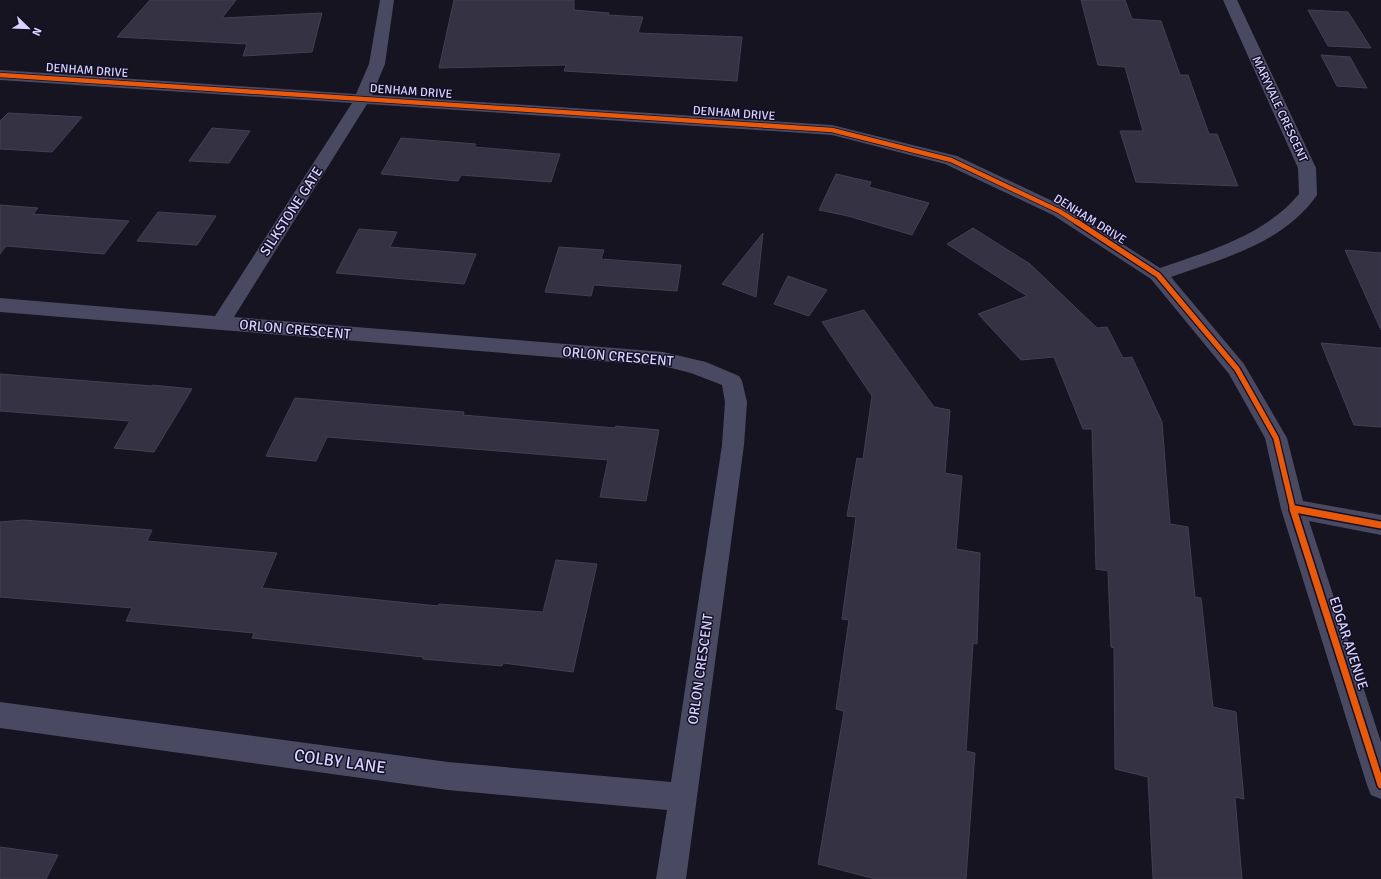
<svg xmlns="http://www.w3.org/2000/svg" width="1381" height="879" font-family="Signika,sans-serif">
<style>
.building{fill:#343243;stroke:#433f54}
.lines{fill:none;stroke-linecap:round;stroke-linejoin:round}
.street{fill:#4a4962;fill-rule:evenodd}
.cycleway-far2-casing{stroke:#130f26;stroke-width:6}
.cycleway-far1-casing{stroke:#130f26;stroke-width:8}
.cycleway-casing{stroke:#130f26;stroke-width:10}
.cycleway-far2{stroke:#e8590c;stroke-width:4.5}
.cycleway-far1{stroke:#e8590c;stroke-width:5.5}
.cycleway{stroke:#e8590c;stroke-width:7}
.labels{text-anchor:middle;stroke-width:3;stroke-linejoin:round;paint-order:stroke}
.far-street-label{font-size:12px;fill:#d9d4ff;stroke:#130f26}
.street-label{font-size:14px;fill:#d9d4ff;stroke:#130f26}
.near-street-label{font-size:17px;fill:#d9d4ff;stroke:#130f26}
</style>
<rect width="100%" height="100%" fill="#161421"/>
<!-- building -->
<g class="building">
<polygon points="150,0 236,0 222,18 322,13 312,52 243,56 247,44 117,37"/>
<polygon points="454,0 574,0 574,10 609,13 608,15 643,17 638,33 742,37 737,81 564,71 566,65 439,68"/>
<polygon points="1081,0 1125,0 1132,19 1161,21 1180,75 1188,75 1209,134 1217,134 1238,186 1136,182 1120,131 1143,131 1125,67 1098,65"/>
<polygon points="1308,10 1348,12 1371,48 1328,46"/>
<polygon points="1321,55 1350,57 1367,88 1337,86"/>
<polygon points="8,113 82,117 52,152 0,149 0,121"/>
<polygon points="212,128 250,131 229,163 189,161"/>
<polygon points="401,138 476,144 474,147 560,154 551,182 461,175 458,181 381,174"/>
<polygon points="836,174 871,182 869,187 929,203 912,235 848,216 819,210"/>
<polygon points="0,205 38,208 33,214 129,221 104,254 6,246 0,254"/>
<polygon points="158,212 216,216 197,245 137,241"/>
<polygon points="973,228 1030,264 1097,328 1107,327 1123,358 1132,357 1162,422 1170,524 1188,527 1195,597 1201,598 1213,707 1236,712 1244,799 1235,797 1242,879 1153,879 1148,777 1115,769 1114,648 1111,647 1108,571 1096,569 1092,429 1083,429 1054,357 1021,360 978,314 1027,296 947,244"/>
<polygon points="359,229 397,232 390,247 476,254 464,284 336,273"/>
<polygon points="763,233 756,297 722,284"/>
<polygon points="559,247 604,250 601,259 681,265 677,291 594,285 591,296 545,292"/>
<polygon points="1345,250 1381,253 1381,330"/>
<polygon points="788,276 827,290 809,316 774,304"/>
<polygon points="864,310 934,407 950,410 945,473 962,476 956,549 980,553 977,644 973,643 966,751 975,753 966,879 875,879 818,864 844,711 836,709 849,620 842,619 856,517 847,516 857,458 863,459 872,396 822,322"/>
<polygon points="1321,343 1381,348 1381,427 1354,425"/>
<polygon points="0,374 152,386 153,385 192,389 154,452 114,448 130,421 0,411"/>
<polygon points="295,398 464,412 463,415 615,428 616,426 659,430 646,501 600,497 608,460 327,437 316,461 266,456"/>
<polygon points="23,520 152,530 147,541 277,553 262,588 438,606 439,604 543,612 556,560 597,564 573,672 503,663 502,666 423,659 423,657 252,638 254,633 126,621 132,608 0,597 0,522"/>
<polygon points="0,847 58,855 46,879 0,879"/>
</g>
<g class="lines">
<!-- street -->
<path class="street" d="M380 0H394L385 64 372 95 832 125 957 156 1065 207 1160 268C1209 251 1265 235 1299 194L1298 168 1223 0H1237L1316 168 1317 195C1284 243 1222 259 1171 277L1244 364 1287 438 1303 501 1381 515V535L1309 521 1381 742V799L1371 795 1367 785 1281 509 1265 438 1229 374 1151 279 1053 215 945 164 832 135 367 104 234 317 663 352 706 362 739 376 742 381 747 402 744 445 686 879H656L667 810 448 790 0 728V702L448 762 671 782 722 445 725 402 722 385 691 373 663 366 0 312V298L215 316 352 103 0 80V70L356 94 369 64Z"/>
<!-- cycleway-far2 casing -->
<g class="cycleway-far2-casing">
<polyline id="cycleway-far2" points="0,75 832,130 951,160 1059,211 1078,223"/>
</g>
<!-- cycleway-far1 casing -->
<g class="cycleway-far1-casing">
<g id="cycleway-far1">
<polyline points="1077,222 1158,275 1237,369 1276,438 1293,510"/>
<polyline points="1293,509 1300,510"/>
</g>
</g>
<!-- cycleway casing -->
<g class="cycleway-casing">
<g id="cycleway">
<polyline points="1293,509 1381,785"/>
<polyline points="1295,509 1381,525"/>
</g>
</g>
<!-- cycleway-far2 -->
<use href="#cycleway-far2" class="cycleway-far2"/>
<!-- cycleway-far1 -->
<use href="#cycleway-far1" class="cycleway-far1"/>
<!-- cycleway -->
<use href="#cycleway" class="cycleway"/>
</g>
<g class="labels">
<!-- far-street labels -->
<g class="far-street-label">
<text transform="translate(87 70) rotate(4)" y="4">DENHAM DRIVE</text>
<text transform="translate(411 91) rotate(4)" y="4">DENHAM DRIVE</text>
<text transform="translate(1280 109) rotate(65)" y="4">MARYVALE CRESCENT</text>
<text transform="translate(734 113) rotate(4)" y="4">DENHAM DRIVE</text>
<text transform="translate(1090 219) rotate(32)" y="4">DENHAM DRIVE</text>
</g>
<!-- street labels -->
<g class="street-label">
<text transform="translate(291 211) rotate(-57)" y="5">SILKSTONE GATE</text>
<text transform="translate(295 329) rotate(5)" y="5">ORLON CRESCENT</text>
<text transform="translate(618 356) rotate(5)" y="5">ORLON CRESCENT</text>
<text transform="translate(1349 643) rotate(72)" y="5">EDGAR AVENUE</text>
<text transform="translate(700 669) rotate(-82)" y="5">ORLON CRESCENT</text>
</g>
<!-- near-street labels -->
<g class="near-street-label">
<text transform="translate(340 761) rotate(8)" y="6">COLBY LANE</text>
</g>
</g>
<!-- north arrow -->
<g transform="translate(28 28) rotate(113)" stroke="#130f26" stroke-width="3" paint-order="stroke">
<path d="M0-3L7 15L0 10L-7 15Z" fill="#d9d4ff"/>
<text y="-6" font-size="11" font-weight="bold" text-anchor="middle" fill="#d9d4ff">N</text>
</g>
</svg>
